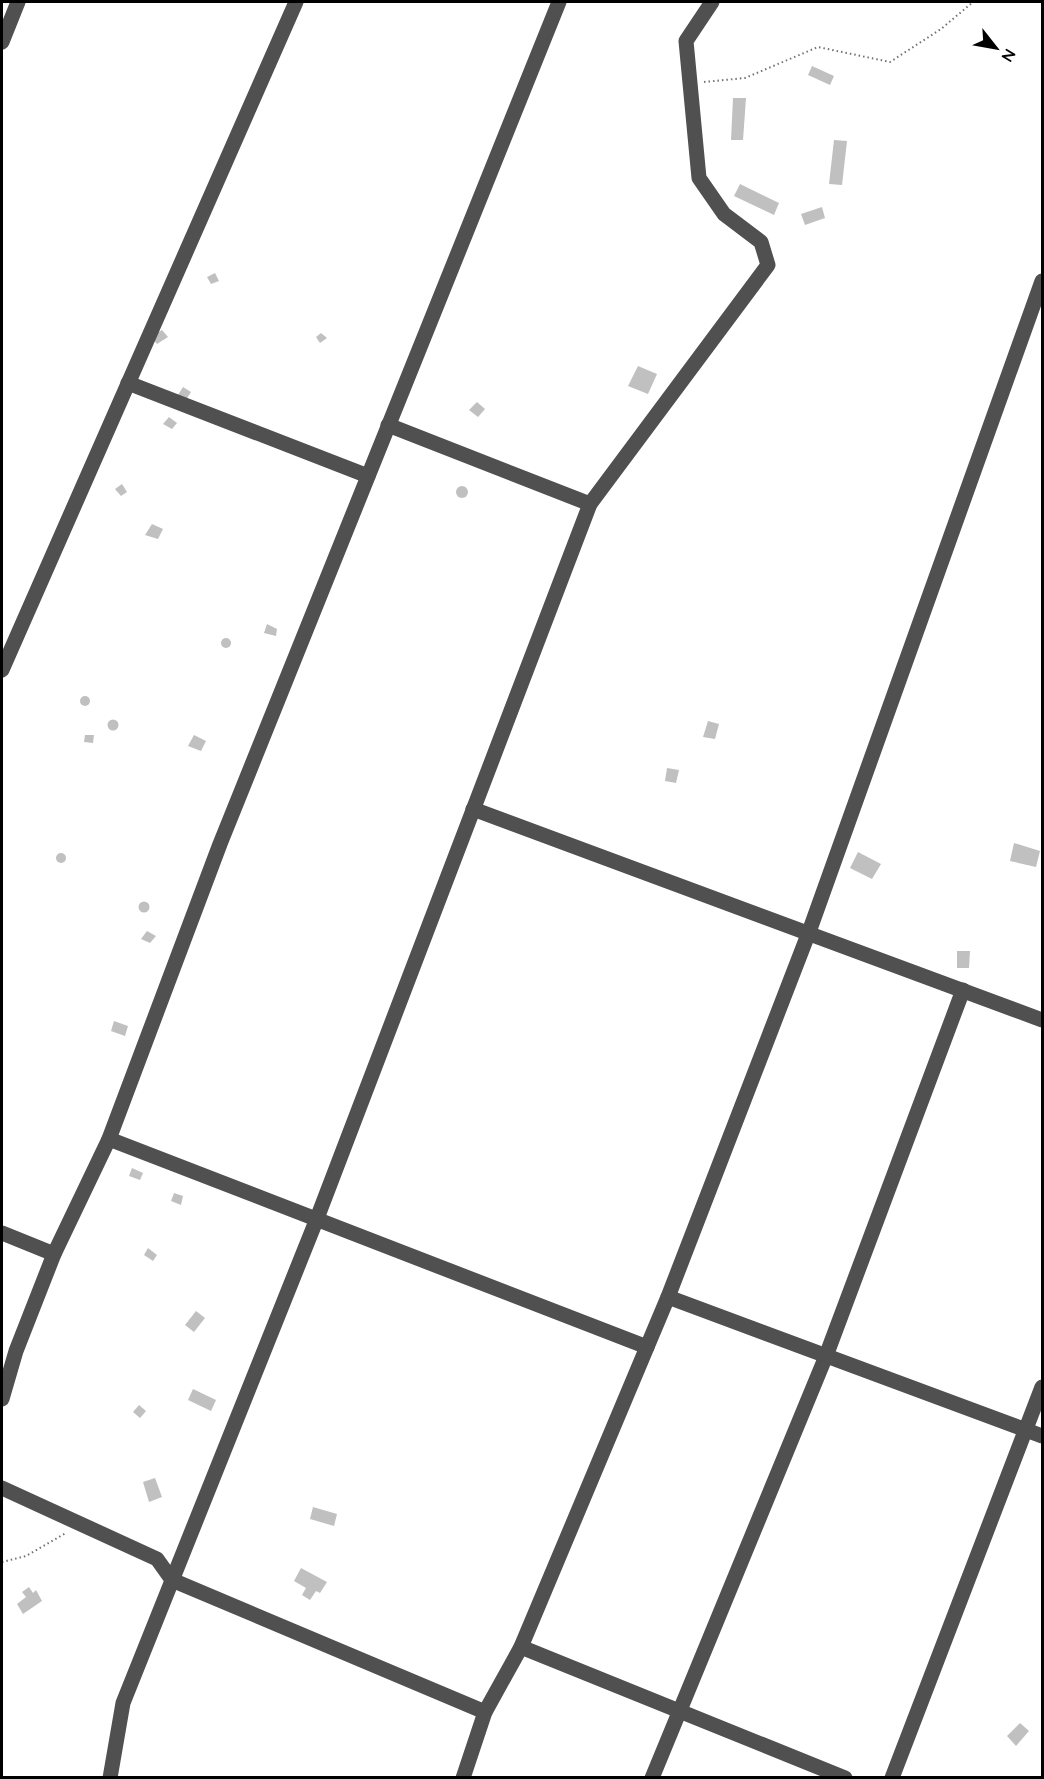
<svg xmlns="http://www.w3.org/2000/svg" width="1044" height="1779" font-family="Quicksand,sans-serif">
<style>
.building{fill:#c0c0c0}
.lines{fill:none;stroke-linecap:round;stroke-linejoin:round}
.path{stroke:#727272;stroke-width:2;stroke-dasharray:1.5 3;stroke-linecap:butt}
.minor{stroke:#505050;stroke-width:15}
</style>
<rect width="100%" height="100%" fill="#fff"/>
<!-- building -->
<g class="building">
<polygon points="812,66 834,76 830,85 808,75"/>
<polygon points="733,98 746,98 743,140 731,140"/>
<polygon points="834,140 847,141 842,185 829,184"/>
<polygon points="740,184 779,203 774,215 734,196"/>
<polygon points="822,207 825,218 805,225 801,214"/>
<polygon points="215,273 219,281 211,284 207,277"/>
<polygon points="162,330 168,337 157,344 151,337"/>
<polygon points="321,333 327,338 320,343 316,337"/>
<polygon points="638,366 657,374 648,394 628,386"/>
<polygon points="183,387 191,392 186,400 178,395"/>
<polygon points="477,402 485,409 478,417 469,410"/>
<polygon points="169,417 177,423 172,429 163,424"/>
<polygon points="122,484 127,492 121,496 115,489"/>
<circle cx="462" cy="492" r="6"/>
<polygon points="152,524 163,529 158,539 145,535"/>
<polygon points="267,624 277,629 276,636 264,633"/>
<circle cx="226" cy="643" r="5"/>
<circle cx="85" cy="701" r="5"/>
<circle cx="113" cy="725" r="5.5"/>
<polygon points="708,721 719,724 715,739 703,737"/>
<polygon points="85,735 94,735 93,743 84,742"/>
<polygon points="194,735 206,741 201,751 188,746"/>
<polygon points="667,768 679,770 676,783 665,781"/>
<polygon points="1014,843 1040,851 1036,867 1010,861"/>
<polygon points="858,852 881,864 872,879 850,868"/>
<circle cx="61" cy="858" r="5"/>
<circle cx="144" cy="907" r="5.5"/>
<polygon points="147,931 156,936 150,943 141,939"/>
<polygon points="957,951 970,951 969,968 957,968"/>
<polygon points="114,1021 128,1026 125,1036 111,1031"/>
<polygon points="132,1168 143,1173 140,1180 129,1176"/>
<polygon points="174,1193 183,1196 181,1205 171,1201"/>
<polygon points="148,1248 157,1255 153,1261 144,1255"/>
<polygon points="196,1311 205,1318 194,1332 185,1325"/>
<polygon points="193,1389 216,1400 211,1411 188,1400"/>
<polygon points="139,1405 146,1411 140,1418 133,1412"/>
<polygon points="155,1478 162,1497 149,1502 143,1482"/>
<polygon points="313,1507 337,1514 334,1526 310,1519"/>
<polygon points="301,1568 327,1582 320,1593 316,1591 310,1600 302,1595 306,1588 294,1581"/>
<polygon points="29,1587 33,1593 36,1590 42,1601 23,1614 17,1604 26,1597 22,1592"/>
<polygon points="1020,1723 1029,1731 1016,1746 1007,1736"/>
</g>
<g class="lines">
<!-- path -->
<g class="path">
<polyline points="704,82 745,78 818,47 890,62 941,29 973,2"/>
<polyline points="2,1562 26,1556 66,1533"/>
</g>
<!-- minor -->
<g class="minor">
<polyline points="2,42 18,2"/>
<polyline points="128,383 368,476"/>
<polyline points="388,425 590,504"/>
<polyline points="2,670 296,2"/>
<polyline points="473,809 1042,1020"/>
<polyline points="109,1139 647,1347"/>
<polyline points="2,1233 54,1254"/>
<polyline points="668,1297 1042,1436"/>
<polyline points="2,1399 16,1351 54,1254 109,1139 220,844 559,2"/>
<polyline points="2,1488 157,1559 172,1580 485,1712"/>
<polyline points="521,1647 845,1778"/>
<polyline points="110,1778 123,1703 316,1221 590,504 768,265 761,242 724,214 699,178 686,41 712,2"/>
<polyline points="463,1778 485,1712 521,1647 668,1297 809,932 1042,281"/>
<polyline points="652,1778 826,1356 963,990"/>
<polyline points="892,1778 1042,1387"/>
</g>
</g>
<!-- border -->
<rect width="1044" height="1779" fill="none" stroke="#000000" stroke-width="6"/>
<!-- north arrow -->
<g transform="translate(996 48) rotate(121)" stroke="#ffffff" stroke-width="4.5" paint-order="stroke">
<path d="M0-4.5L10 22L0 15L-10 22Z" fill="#000000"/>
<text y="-9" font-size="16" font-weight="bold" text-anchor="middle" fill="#000000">N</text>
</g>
</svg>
